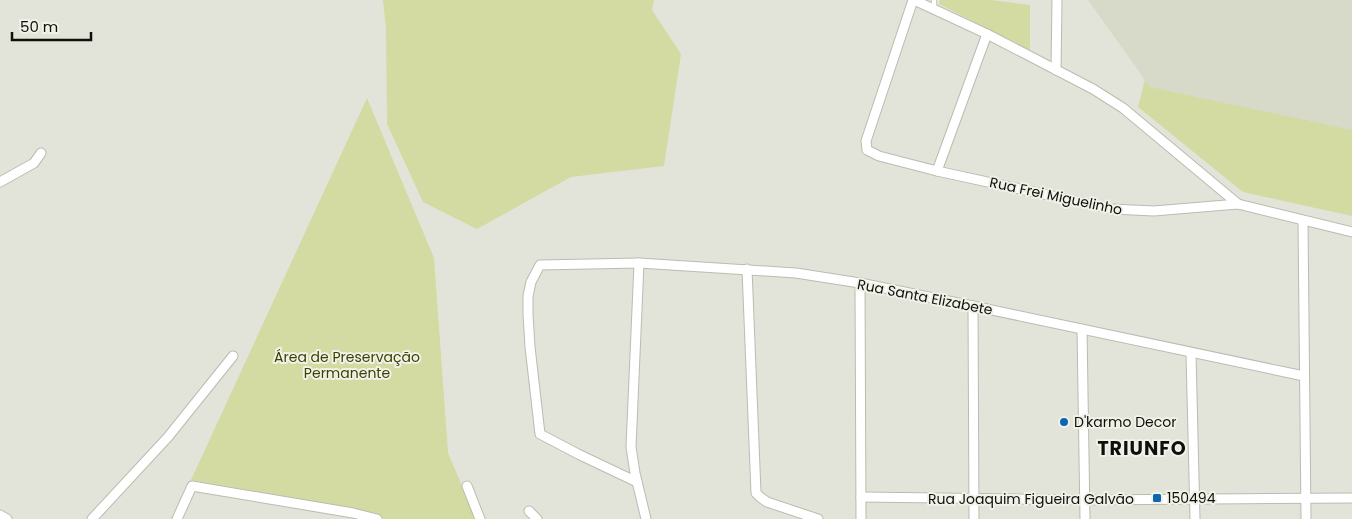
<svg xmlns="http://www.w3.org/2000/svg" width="1352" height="519" font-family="Poppins,sans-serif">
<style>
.built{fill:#d7dac8}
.green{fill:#d3daa2}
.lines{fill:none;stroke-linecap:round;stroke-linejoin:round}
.lane-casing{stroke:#babcb1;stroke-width:6}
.street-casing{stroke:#babcb1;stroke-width:11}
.lane{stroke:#fff;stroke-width:4.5}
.street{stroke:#fff;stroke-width:9}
.poi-dot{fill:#0d66b3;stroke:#f0f2e7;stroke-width:2}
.labels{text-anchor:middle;stroke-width:4;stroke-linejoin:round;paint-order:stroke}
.street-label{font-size:14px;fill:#0f0f0c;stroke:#f0f2e7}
.park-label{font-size:14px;fill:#3c4100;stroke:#f0f2e7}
.poi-label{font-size:14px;fill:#0f0f0c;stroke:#f0f2e7;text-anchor:start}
.district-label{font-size:19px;font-weight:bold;letter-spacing:1px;fill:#0f0f0c;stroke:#f0f2e7}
</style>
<rect width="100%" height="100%" fill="#e3e4d9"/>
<!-- built -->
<polygon class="built" points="1088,0 1352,0 1352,131 1150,87"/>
<!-- green -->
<g class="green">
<polygon points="383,0 654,0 652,10 681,54 664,166 571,177 477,229 423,202 387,124 386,29"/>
<polygon points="940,0 991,0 1030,5 1030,50 939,4"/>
<polygon points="1145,79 1150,87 1352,130 1352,216 1243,192 1138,107"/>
<polygon points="367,98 434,258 448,453 476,519 384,519 376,513 191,480"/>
</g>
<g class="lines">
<!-- lane casing -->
<g class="lane-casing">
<polyline id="lane" points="934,0 934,9"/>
</g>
<!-- street casing -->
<g class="street-casing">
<g id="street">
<polyline points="913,0 866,141 867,150 879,156 937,171 1112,209 1154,211 1238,204 1352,232"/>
<polyline points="914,0 987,34 1093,89 1123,108 1238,204"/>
<polyline points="1056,70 1057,0"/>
<polyline points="937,171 987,34"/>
<polyline points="0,182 34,163 41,153"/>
<polyline points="1303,221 1306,519"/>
<polyline points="639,263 631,447 635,473 646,519"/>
<polyline points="747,269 756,493 760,497 767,502 818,519"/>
<polyline points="860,283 861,519"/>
<polyline points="973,306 974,519"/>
<polyline points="1082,329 1085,519"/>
<polyline points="1191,353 1195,519"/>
<polyline points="637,482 578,454 540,434 530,347 528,314 528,296 531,282 540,265 639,263 796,273 860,283 973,306 1304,376"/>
<polyline points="467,486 480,519"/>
<polyline points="861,497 1085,500 1352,498"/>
<polyline points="529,511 537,519"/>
<polyline points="0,515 7,519"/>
<polyline points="92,519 168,437 233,356"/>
<polyline points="177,519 192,486 353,513 377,519"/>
</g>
</g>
<!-- lane -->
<use href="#lane" class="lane"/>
<!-- street -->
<use href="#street" class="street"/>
</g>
<!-- markers -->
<g class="poi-dot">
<circle cx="1064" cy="422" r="5"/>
<rect x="1152" y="493" width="10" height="10" rx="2.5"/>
</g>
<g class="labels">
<!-- street labels -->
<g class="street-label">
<text transform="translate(1056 196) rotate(12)" y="5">Rua Frei Miguelinho</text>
<text transform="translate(925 297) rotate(11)" y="5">Rua Santa Elizabete</text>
<text x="1031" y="504">Rua Joaquim Figueira Galvão</text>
</g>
<!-- park labels -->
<g class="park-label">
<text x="347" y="362">Área de Preservação<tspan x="347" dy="16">Permanente</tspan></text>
</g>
<!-- poi labels -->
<g class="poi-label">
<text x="1074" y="427">D'karmo Decor</text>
<text x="1167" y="503">150494</text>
</g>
<!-- district labels -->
<g class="district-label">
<text x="1142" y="455">TRIUNFO</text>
</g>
</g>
<!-- scale -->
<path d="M12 32v8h79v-8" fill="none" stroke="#0f0f0c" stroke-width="2.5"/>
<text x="20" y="32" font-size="15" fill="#0f0f0c" stroke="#f0f2e7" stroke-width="4" paint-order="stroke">50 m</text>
</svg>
